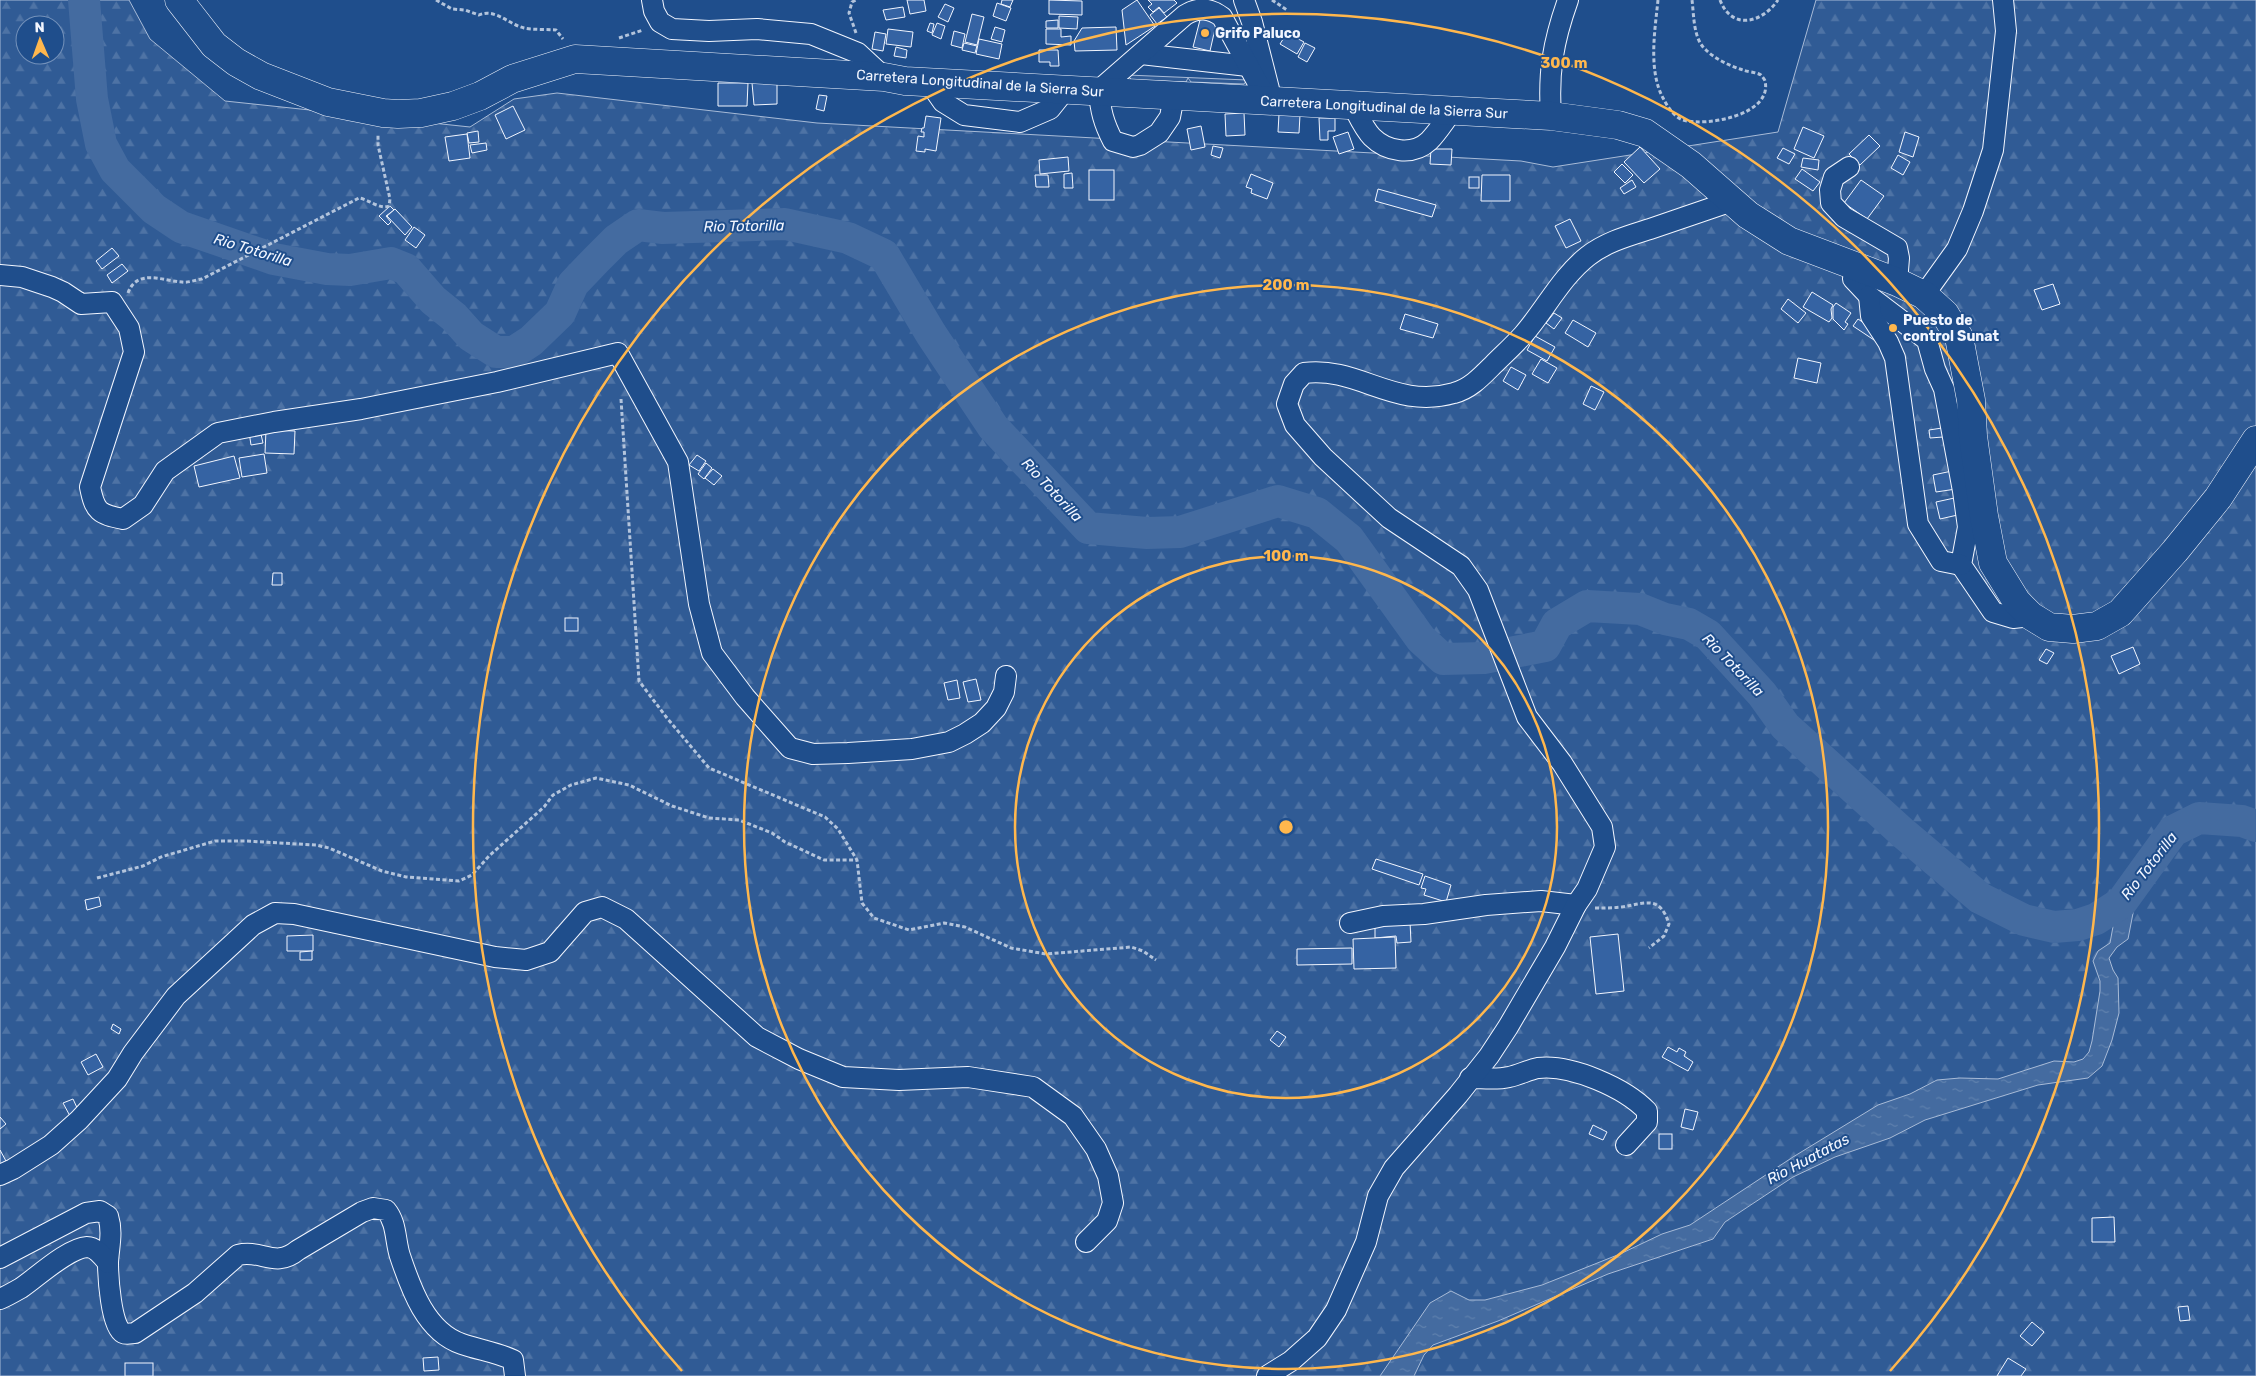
<svg xmlns="http://www.w3.org/2000/svg" width="2256" height="1376" font-family="Rubik,sans-serif">
<style>
.green{fill:#305b95;stroke:#a8bbd7}
.forest{fill:url(#forest-firs);stroke:#a8bbd7;fill-rule:evenodd}
.water{fill:url(#water-ripples);stroke:#a8bbd7}
.lines{fill:none;stroke-linecap:round;stroke-linejoin:round}
.river{stroke:#446ba0;stroke-width:32}
.building{fill:#3563a3;stroke:#f2f6ff}
.minor-casing{stroke:#f2f6ff;stroke-width:22}
.highway-casing{stroke:#f2f6ff;stroke-width:29}
.path{stroke:#b3c4dc;stroke-width:3;stroke-dasharray:4 2.5;stroke-linecap:butt}
.minor{stroke:#1f4e8c;stroke-width:20}
.highway{stroke:#1f4e8c;stroke-width:28}
.ring{fill:none;stroke:#ffb74d;stroke-width:2.5}
.poi-dot{fill:#ffb74d;stroke:#1f4e8c;stroke-width:2}
.labels{text-anchor:middle;stroke-width:4;stroke-linejoin:round;paint-order:stroke}
.poi-label{font-size:14px;font-weight:bold;fill:#f2f6ff;stroke:#1f4e8c;text-anchor:start}
.street-label{font-size:14px;fill:#f2f6ff;stroke:#1f4e8c}
.water-label{font-size:15px;font-style:italic;fill:#f2f6ff;stroke:#1f4e8c}
.centre{fill:#ffb74d;stroke:#1f4e8c;stroke-width:2.5}
.ring-label{font-size:15px;text-anchor:middle;font-weight:bold;fill:#ffb74d;stroke:#1f4e8c;stroke-width:4;stroke-linejoin:round;paint-order:stroke}
</style>
<defs>
<pattern id="forest-firs" width="22" height="20" patternUnits="userSpaceOnUse" patternTransform="scale(1.25)"><rect width="22" height="20" fill="#305b95"/><path d="M5 1l3.5 6h-7zM16 11l3.5 6h-7z" fill="#4e73a5"/></pattern>
<pattern id="water-ripples" width="26" height="14" patternUnits="userSpaceOnUse" patternTransform="scale(1.25)"><rect width="26" height="14" fill="#446ba0"/><path d="M2 4q2-2 4 0t4 0M15 11q2-2 4 0t4 0" fill="none" stroke="#5f81ae"/></pattern>
</defs>
<rect width="100%" height="100%" fill="#1f4e8c"/>
<!-- green -->
<polygon class="green" points="1127,75 1247,80 1244,84 1191,82 1188,78 1186,82 1132,80"/>
<!-- forest -->
<path class="forest" d="M0 0H129L150 39 225 101 470 127 514 99 557 93 817 123 1521 161 1553 167 1778 132 1816 0H2256V1376H0ZM25 25H55V55H25Z"/>
<!-- water -->
<polygon class="water" points="2135,903 2128,939 2117,947 2109,958 2113,970 2118,978 2119,1013 2112,1040 2102,1066 2088,1078 2038,1085 1925,1120 1890,1138 1835,1157 1793,1177 1725,1222 1713,1239 1608,1274 1498,1321 1433,1345 1424,1355 1414,1376 1380,1376 1430,1303 1451,1291 1469,1300 1485,1300 1542,1285 1620,1254 1662,1234 1690,1225 1793,1157 1878,1105 1910,1094 1937,1080 1960,1078 1998,1079 2054,1061 2074,1062 2083,1059 2089,1052 2092,1041 2100,991 2100,981 2093,961 2098,951 2110,943 2114,921 2113,914"/>
<g class="lines">
<!-- river -->
<polyline class="river" points="84,0 92,99 101,144 115,170 154,209 181,227 274,259 327,269 350,270 391,263 406,269 433,300 454,317 471,336 496,352 514,352 531,341 560,313 573,284 596,260 616,240 638,225 663,228 785,224 848,238 884,255 931,334 993,427 1088,528 1147,533 1180,532 1278,501 1317,513 1349,539 1421,639 1443,659 1484,658 1545,646 1557,624 1587,606 1640,609 1665,619 1689,624 1708,635 1762,694 1785,726 1903,833 1980,898 2024,920 2054,927 2078,925 2096,919 2121,903 2173,831 2199,818 2242,821 2256,826"/>
</g>
<!-- building -->
<g class="building">
<polygon points="907,0 924,0 926,11 910,14"/>
<polygon points="1002,0 1013,0 1010,7 1001,4"/>
<polygon points="1049,0 1082,1 1082,15 1049,14"/>
<polygon points="1137,0 1155,26 1126,45 1122,10"/>
<polygon points="1148,0 1174,0 1177,3 1164,13 1159,7 1153,12 1148,7 1152,4"/>
<polygon points="997,3 1011,8 1006,21 993,16"/>
<polygon points="945,4 954,8 948,22 938,17"/>
<polygon points="903,7 905,17 886,20 883,10"/>
<polygon points="1159,8 1167,17 1157,24 1150,15"/>
<polygon points="972,14 984,17 977,45 965,42"/>
<polygon points="1059,16 1078,17 1077,29 1059,28"/>
<polygon points="1201,16 1217,20 1210,51 1193,47"/>
<polygon points="1058,20 1058,28 1046,28 1046,21"/>
<polygon points="930,23 934,24 932,33 927,31"/>
<polygon points="937,23 945,26 941,39 932,35"/>
<polygon points="995,27 1005,30 1002,42 991,39"/>
<polygon points="1116,27 1117,50 1075,51 1074,41 1082,28"/>
<polygon points="888,29 913,32 911,47 886,44"/>
<polygon points="1046,29 1061,29 1061,37 1071,36 1071,45 1046,44"/>
<polygon points="954,31 965,34 962,48 951,45"/>
<polygon points="875,32 886,34 883,51 872,49"/>
<polygon points="1287,33 1304,42 1297,54 1280,44"/>
<polygon points="979,39 1002,44 999,59 976,54"/>
<polygon points="964,43 977,46 975,53 962,50"/>
<polygon points="1305,43 1315,48 1307,62 1298,57"/>
<polygon points="896,47 907,50 906,58 894,56"/>
<polygon points="1039,50 1058,50 1059,66 1050,66 1050,62 1039,62"/>
<polygon points="718,83 748,83 747,106 718,106"/>
<polygon points="752,83 777,83 777,104 754,105"/>
<polygon points="819,95 827,96 824,111 816,109"/>
<polygon points="513,106 525,130 506,139 495,115"/>
<polygon points="1244,113 1245,135 1226,136 1225,114"/>
<polygon points="1279,114 1300,115 1299,133 1278,132"/>
<polygon points="926,116 941,118 936,151 925,149 925,152 916,151 918,136 924,137 924,132 921,132 922,128 924,128"/>
<polygon points="1319,118 1335,118 1335,131 1328,131 1328,140 1320,140"/>
<polygon points="1201,126 1205,147 1191,150 1187,129"/>
<polygon points="1803,127 1824,136 1814,158 1794,149"/>
<polygon points="478,131 479,142 469,143 467,133"/>
<polygon points="1348,132 1354,149 1339,154 1333,137"/>
<polygon points="1905,132 1919,137 1913,157 1899,152"/>
<polygon points="467,134 470,158 449,161 445,137"/>
<polygon points="1869,135 1880,146 1860,165 1849,154"/>
<polygon points="486,143 487,150 472,153 470,145"/>
<polygon points="1213,146 1223,148 1220,158 1211,155"/>
<polygon points="1640,147 1660,169 1644,183 1624,162"/>
<polygon points="1783,148 1795,154 1789,164 1777,158"/>
<polygon points="1431,149 1452,149 1451,165 1430,164"/>
<polygon points="1898,155 1910,162 1903,175 1891,168"/>
<polygon points="1068,157 1069,171 1040,174 1039,160"/>
<polygon points="1803,158 1819,160 1818,170 1801,167"/>
<polygon points="1622,164 1633,175 1625,183 1614,172"/>
<polygon points="1802,169 1820,182 1813,191 1795,179"/>
<rect x="1089" y="170" width="25" height="30"/>
<polygon points="1072,173 1073,188 1064,188 1064,174"/>
<polygon points="1251,174 1273,183 1267,199 1251,193 1252,189 1246,187"/>
<polygon points="1035,175 1048,175 1049,187 1036,187"/>
<polygon points="1482,175 1510,175 1510,201 1481,201"/>
<rect x="1469" y="177" width="10" height="11"/>
<polygon points="1632,180 1636,187 1624,194 1620,188"/>
<polygon points="1861,180 1884,196 1867,219 1844,203"/>
<polygon points="1378,189 1436,205 1432,217 1375,201"/>
<polygon points="390,206 394,210 386,216 391,222 388,225 379,216"/>
<polygon points="395,209 412,227 405,235 387,216"/>
<polygon points="1570,219 1581,241 1566,248 1555,226"/>
<polygon points="414,227 425,235 416,248 405,240"/>
<polygon points="112,248 119,256 102,269 96,261"/>
<polygon points="122,264 128,271 112,283 107,275"/>
<polygon points="2053,284 2060,304 2042,310 2034,290"/>
<polygon points="1812,292 1833,305 1831,309 1832,318 1829,322 1803,307"/>
<polygon points="1788,299 1806,313 1798,323 1781,309"/>
<polygon points="1836,303 1851,313 1845,322 1848,324 1844,330 1833,319 1833,307"/>
<polygon points="1554,313 1562,318 1554,329 1546,323"/>
<polygon points="1405,314 1438,324 1433,338 1400,329"/>
<polygon points="1858,319 1879,333 1874,340 1853,326"/>
<polygon points="1573,320 1596,333 1588,347 1565,333"/>
<polygon points="1535,336 1555,347 1547,361 1527,350"/>
<polygon points="1798,358 1821,363 1817,383 1794,378"/>
<polygon points="1541,359 1557,368 1548,383 1532,374"/>
<polygon points="1511,367 1526,375 1518,390 1503,381"/>
<polygon points="1591,386 1604,392 1595,410 1583,404"/>
<polygon points="1942,428 1943,437 1930,438 1929,430"/>
<polygon points="260,430 263,443 251,445 249,432"/>
<polygon points="266,430 295,431 294,454 265,453"/>
<polygon points="264,454 267,473 242,477 239,458"/>
<polygon points="697,455 706,461 699,471 689,465"/>
<polygon points="234,456 240,478 199,487 194,466"/>
<polygon points="706,463 712,468 704,479 698,474"/>
<polygon points="713,469 722,476 714,485 705,478"/>
<polygon points="1952,471 1956,489 1936,492 1933,475"/>
<polygon points="1959,497 1962,514 1940,519 1936,502"/>
<polygon points="273,573 282,573 282,585 272,585"/>
<rect x="565" y="618" width="13" height="13"/>
<polygon points="2133,647 2140,664 2119,674 2111,656"/>
<polygon points="2046,649 2054,653 2047,664 2039,660"/>
<polygon points="976,679 981,700 968,702 963,682"/>
<polygon points="957,680 960,698 948,700 944,683"/>
<polygon points="1376,859 1423,874 1419,885 1372,869"/>
<polygon points="1425,876 1451,885 1446,902 1424,895 1426,889 1421,888"/>
<polygon points="99,897 101,906 87,910 85,900"/>
<polygon points="1410,922 1411,942 1397,943 1396,936 1375,938 1375,923"/>
<polygon points="1618,934 1624,991 1596,994 1590,937"/>
<polygon points="313,935 313,951 287,951 287,936"/>
<polygon points="1395,937 1396,968 1354,969 1353,939"/>
<polygon points="1352,948 1352,964 1297,965 1297,949"/>
<polygon points="312,951 312,960 300,960 300,952"/>
<polygon points="113,1024 121,1029 119,1034 111,1029"/>
<polygon points="1277,1031 1286,1037 1279,1047 1270,1040"/>
<polygon points="1668,1047 1677,1052 1679,1048 1686,1052 1684,1056 1693,1062 1688,1071 1662,1057"/>
<polygon points="96,1054 103,1067 88,1075 81,1062"/>
<polygon points="73,1099 79,1112 70,1116 63,1103"/>
<polygon points="1685,1109 1698,1112 1693,1130 1681,1127"/>
<polygon points="0,1117 6,1124 0,1129"/>
<polygon points="1593,1125 1607,1132 1603,1140 1589,1134"/>
<rect x="1659" y="1134" width="13" height="15"/>
<polygon points="0,1150 6,1161 0,1164"/>
<polygon points="2114,1217 2115,1242 2092,1242 2092,1218"/>
<polygon points="2188,1306 2190,1320 2180,1321 2178,1307"/>
<polygon points="2032,1322 2044,1332 2032,1346 2020,1336"/>
<polygon points="438,1357 439,1370 424,1371 423,1358"/>
<polygon points="2008,1358 2026,1369 2021,1376 1997,1376"/>
<rect x="125" y="1363" width="28" height="13"/>
</g>
<g class="lines">
<!-- minor casing -->
<g class="minor-casing">
<g id="minor">
<polyline points="652,0 654,11 660,22 672,29 709,31 757,29 811,34 858,53 884,77"/>
<polyline points="1244,0 1252,22 1269,89"/>
<polyline points="1141,54 1248,66"/>
<polyline points="929,82 943,102 964,115 1020,122 1050,109 1066,89"/>
<path d="M1174 96 1170 117 1159 133 1140 145 1133 147 1113 141C1104 124 1100 110 1099 90L1185 15C1198 7 1210 8 1222 17L1260 87 1271 101"/>
<path d="M1352 104C1358 115 1364 129 1372 137 1387 152 1413 156 1429 141 1438 132 1445 120 1453 110"/>
<path d="M1551 116C1548 72 1553 42 1568 0"/>
<polyline points="1849,167 1834,177 1830,190 1831,203 1844,217 1897,248 1899,258 1897,282"/>
<polyline points="1855,266 1853,279 1869,296 1927,340 1935,369 1944,389 1963,491 1968,527 1961,565 1993,612 2013,618 2031,616"/>
<path d="M0 275 22 277 52 287 63 292 81 304 112 302 129 328 134 352 90 487C95 512 99 514 123 519L143 505 165 471 218 433 274 422 361 409 497 382 618 353 678 462 699 604 712 653 745 697 790 748 813 754 848 753 912 749 949 742 965 734 982 723 996 708 1004 692 1006 676"/>
<polyline points="1924,295 1957,249 1973,211 1993,150 2006,31 2003,0"/>
<polyline points="1869,296 1871,316 1888,342 1895,358 1918,524 1941,561 1961,565"/>
<polyline points="1350,923 1383,916 1424,914 1486,905 1541,901 1576,905"/>
<path d="M1470 1078C1483 1078 1497 1080 1509 1077 1519 1075 1528 1070 1538 1068 1571 1064 1625 1088 1647 1111V1122L1626 1145"/>
<polyline points="0,1175 13,1169 51,1145 79,1120 117,1079 133,1053 176,996 253,925 275,913 294,914 495,957 526,960 550,952 585,912 602,907 626,919 757,1037 799,1059 843,1077 899,1080 968,1077 1033,1087 1073,1116 1096,1149 1108,1176 1113,1203 1107,1221 1086,1242"/>
<path d="M0 1258 86 1213 100 1211 108 1216C113 1232 109 1246 108 1262 108 1276 111 1327 123 1333 127 1335 131 1333 135 1333L195 1293 238 1255C262 1249 275 1269 298 1250L362 1212 373 1208 386 1210C397 1223 395 1241 400 1256 411 1289 426 1332 462 1344 479 1350 496 1352 513 1360L515 1376"/>
<path d="M0 1299C7 1296 14 1292 21 1288 36 1278 68 1248 87 1247 96 1247 103 1257 108 1263"/>
<path d="M1267 1376 1291 1361 1317 1338 1336 1310 1366 1242 1378 1196 1394 1168 1458 1095 1489 1056 1508 1027 1555 947 1576 905 1587 889 1605 847 1602 827 1562 763 1527 717 1478 590 1461 566 1389 518 1323 457 1295 425 1287 404 1294 384 1304 373C1359 366 1394 410 1454 393 1470 389 1482 376 1493 365 1503 355 1514 345 1523 335 1545 310 1561 277 1588 256 1606 242 1628 236 1650 229 1677 220 1705 210 1732 201"/>
</g>
</g>
<!-- highway casing -->
<g class="highway-casing">
<polyline id="highway" points="179,0 214,45 236,62 261,76 328,102 383,113 398,114 421,113 453,106 480,96 512,79 575,59 884,77 905,81 1551,116 1618,125 1645,133 1691,165 1748,215 1789,241 1897,282 1924,295 1945,314 1959,337 1971,400 1973,436 1984,516 1993,563 2017,602 2031,616 2049,627 2073,629 2097,626 2120,613 2175,551 2218,498 2256,440"/>
</g>
<!-- path -->
<g class="path">
<path d="M436 0 452 9 465 10 479 15C495 8 508 24 524 28 533 30 546 29 556 30L563 39"/>
<polyline points="1272,0 1287,10"/>
<path d="M1658 0C1655 30 1648 70 1663 98 1667 106 1674 117 1683 120 1706 127 1773 115 1765 81 1765 80 1762 76 1761 75 1756 72 1748 72 1743 70 1730 66 1715 59 1706 50 1693 39 1694 15 1692 0"/>
<path d="M1720 0C1732 31 1762 23 1778 0"/>
<polyline points="856,33 849,13 852,2 856,0"/>
<polyline points="619,38 643,30"/>
<path d="M128 293C137 268 163 281 182 282 188 283 195 280 202 279L359 198C368 199 380 210 389 206L390 199 378 145V134"/>
<polyline points="621,399 639,681 667,718 709,768 825,817 838,829 857,860 862,903 874,918 909,930 944,923 965,927 1011,948 1046,954 1131,947 1143,951 1156,960"/>
<polyline points="97,878 143,866 161,857 215,841 245,841 316,845 329,848 382,871 406,877 459,881 472,875 489,856 544,807 553,795 571,785 596,778 629,785 672,806 709,818 739,820 772,833 785,842 824,860 857,860"/>
<path d="M1595 908C1604 908 1613 908 1622 907 1646 903 1660 895 1669 924L1664 936 1649 948"/>
</g>
<!-- minor -->
<use href="#minor" class="minor"/>
<!-- highway -->
<use href="#highway" class="highway"/>
</g>
<!-- distance rings -->
<g class="ring">
<circle cx="1286" cy="827" r="271"/>
<circle cx="1286" cy="827" r="542"/>
<path d="M682 1371A813 813 0 1 1 1890 1371"/>
</g>
<!-- markers -->
<g class="poi-dot">
<circle cx="1205" cy="33" r="5"/>
<circle cx="1893" cy="328" r="5"/>
</g>
<g class="labels">
<!-- poi labels -->
<g class="poi-label">
<text x="1215" y="38">Grifo Paluco</text>
<text x="1903" y="325">Puesto de<tspan x="1903" dy="16">control Sunat</tspan></text>
</g>
<!-- street labels -->
<g class="street-label">
<text transform="translate(980 83) rotate(4)" y="5">Carretera Longitudinal de la Sierra Sur</text>
<text transform="translate(1384 107) rotate(3)" y="5">Carretera Longitudinal de la Sierra Sur</text>
</g>
<!-- water labels -->
<g class="water-label">
<text transform="translate(744 226) rotate(-1)" y="5">Rio Totorilla</text>
<text transform="translate(253 250) rotate(17)" y="5">Rio Totorilla</text>
<text transform="translate(1052 490) rotate(47)" y="5">Rio Totorilla</text>
<text transform="translate(1733 665) rotate(46)" y="5">Rio Totorilla</text>
<text transform="translate(2149 866) rotate(-52)" y="5">Rio Totorilla</text>
<text transform="translate(1808 1159) rotate(-28)" y="5">Rio Huatatas</text>
</g>
</g>
<circle cx="1286" cy="827" r="8" class="centre"/>
<g class="ring-label">
<text x="1564" y="68">300 m</text>
<text x="1286" y="290">200 m</text>
<text x="1286" y="561">100 m</text>
</g>
<!-- north arrow -->
<g transform="translate(40 40) rotate(358)"><circle r="24" fill="#1f4e8c" stroke="#7391ba"/>
<path d="M0-4L9 19L0 12L-9 19Z" fill="#ffb74d"/>
<text y="-8" font-size="14" font-weight="bold" text-anchor="middle" fill="#f2f6ff">N</text>
</g>
</svg>
